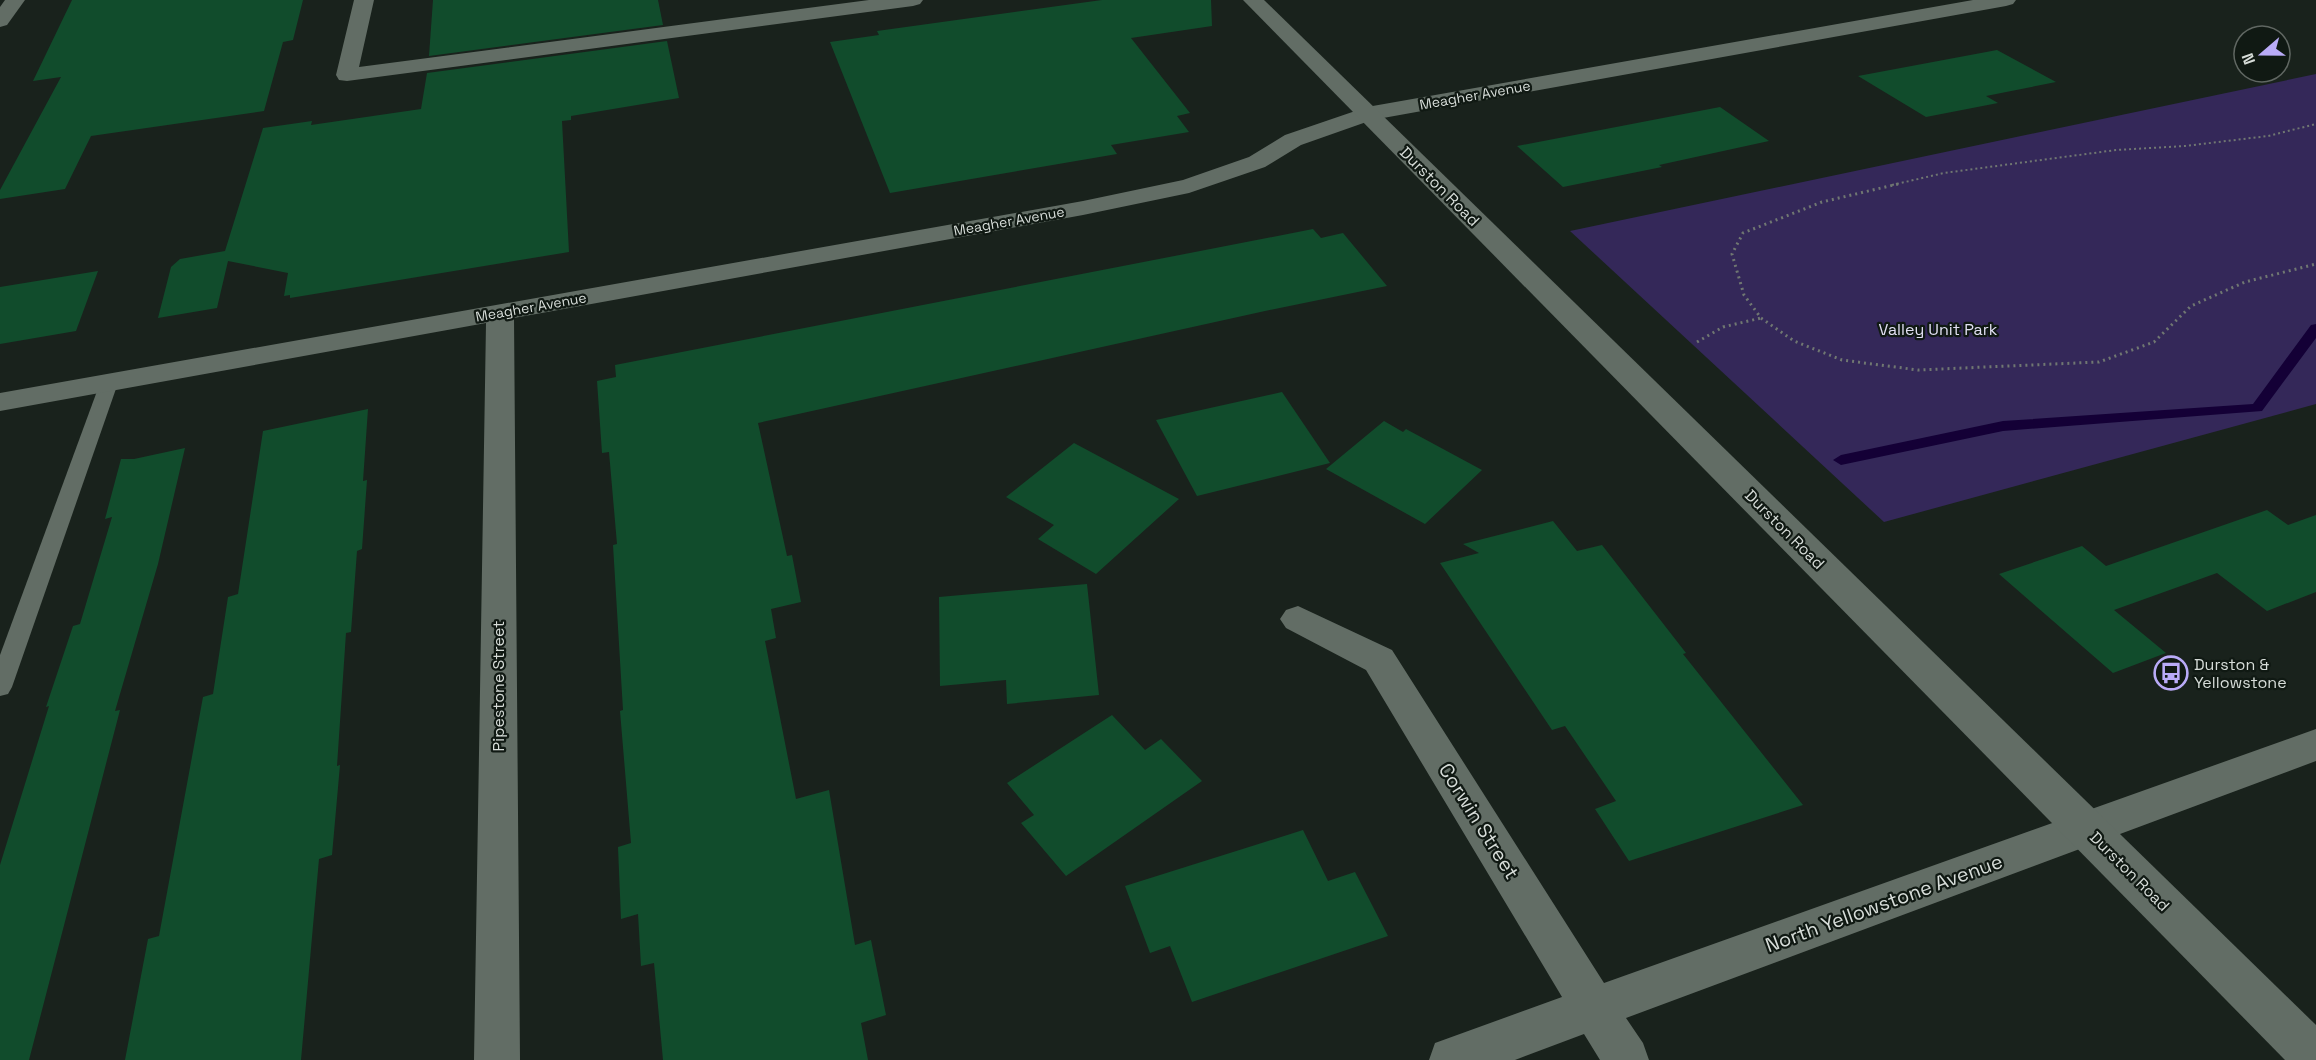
<svg xmlns="http://www.w3.org/2000/svg" width="2316" height="1060" font-family="'Space Grotesk',sans-serif">
<style>
.green{fill:#342859}
.lines{fill:none;stroke-linecap:round;stroke-linejoin:round}
.stream{fill:#140036;fill-rule:evenodd}
.building{fill:#114c2c}
.path-far1{stroke:#707772;stroke-width:2;stroke-dasharray:2 3;stroke-linecap:butt}
.path{stroke:#707772;stroke-width:3;stroke-dasharray:2 4;stroke-linecap:butt}
.lane{fill:#626d65;fill-rule:evenodd}
.street{fill:#626d65;fill-rule:evenodd}
.secondary{fill:#626d65;fill-rule:evenodd}
.labels{text-anchor:middle;stroke-width:4.5;stroke-linejoin:round;paint-order:stroke}
.far-street-label{font-size:14px;fill:#d7ddd9;stroke:#101913}
.street-label{font-size:16px;fill:#d7ddd9;stroke:#101913}
.park-label{font-size:16px;fill:#e1dff2;stroke:#101913}
.poi-label{font-size:16px;fill:#d7ddd9;stroke:#101913;text-anchor:start}
.near-street-label{font-size:20px;fill:#d7ddd9;stroke:#101913}
</style>
<rect width="100%" height="100%" fill="#19221c"/>
<!-- green -->
<polygon class="green" points="2316,74 2316,404 1884,522 1570,231"/>
<g class="lines">
<!-- stream -->
<polygon class="stream" points="2316,324 2316,338 2262,411 2003,431 1841,465 1833,460 1841,455 2003,421 2253,404 2311,325"/>
</g>
<!-- building -->
<g class="building">
<polygon points="72,0 303,0 293,40 283,42 264,111 91,136 65,189 0,199 0,190 61,77 33,81"/>
<polygon points="433,0 658,0 663,25 429,56"/>
<polygon points="1102,0 1211,0 1212,26 1131,38 1190,113 1177,116 1189,132 1111,145 1117,154 890,193 830,42 879,35 877,31"/>
<polygon points="667,41 679,98 571,116 571,120 562,121 569,252 290,298 290,295 284,296 288,273 228,261 217,308 158,318 171,267 180,259 225,251 263,128 312,121 311,125 421,109 427,73"/>
<polygon points="1997,50 2056,82 1986,96 1998,103 1926,117 1858,76"/>
<polygon points="1720,107 1769,141 1659,165 1662,167 1563,187 1517,146"/>
<polygon points="1313,229 1321,238 1343,233 1387,286 1265,311 758,423 787,556 792,555 801,602 771,609 776,638 765,641 796,799 829,790 855,945 871,940 886,1015 861,1023 868,1060 663,1060 654,963 641,966 638,914 621,919 618,847 631,843 620,711 623,710 613,545 617,544 609,452 602,453 597,381 616,377 615,365"/>
<polygon points="98,271 76,331 0,344 0,287"/>
<polygon points="1282,392 1330,463 1197,496 1156,420"/>
<polygon points="368,409 363,481 367,480 362,549 357,551 351,632 346,633 337,766 340,765 332,855 319,859 301,1060 125,1060 148,939 159,936 203,697 213,694 228,597 238,594 263,431"/>
<polygon points="1384,421 1403,432 1406,429 1482,470 1425,524 1326,469"/>
<polygon points="1074,443 1179,499 1096,574 1038,539 1054,525 1006,497"/>
<polygon points="185,448 158,564 115,711 120,710 29,1060 0,1060 0,865 49,706 46,707 73,626 80,624 112,517 105,519 121,459 134,459"/>
<polygon points="2267,510 2288,525 2316,515 2316,592 2267,611 2217,573 2114,610 2166,653 2113,673 1999,574 2082,546 2106,566"/>
<polygon points="1553,521 1577,551 1602,545 1686,653 1683,654 1803,805 1629,861 1595,809 1616,801 1565,726 1552,730 1440,563 1479,553 1463,544"/>
<polygon points="1087,584 1099,695 1007,704 1006,680 940,686 939,597"/>
<polygon points="1112,715 1145,750 1161,739 1202,781 1066,876 1021,823 1034,815 1007,783"/>
<polygon points="1303,830 1328,881 1355,872 1388,936 1192,1002 1170,946 1150,953 1125,886"/>
</g>
<g class="lines">
<!-- path-far1 -->
<polyline class="path-far1" points="1892,185 1944,173 2116,150 2185,146 2268,136 2316,124"/>
<!-- path -->
<g class="path">
<polyline points="1898,184 1822,202 1743,233 1732,254 1744,295 1761,318 1794,341 1842,360 1918,370 2099,362 2154,342 2191,306 2245,282 2316,264"/>
<polyline points="1697,342 1723,327 1761,318"/>
</g>
<!-- lane -->
<polygon class="lane" points="109,377 116,379 118,383 12,687 8,694 0,696 0,655 100,383 102,379"/>
<!-- street -->
<g class="street">
<polygon points="5,0 25,0 7,25 0,27 0,7"/>
<polygon points="354,0 374,0 359,67 869,0 923,0 920,4 913,6 347,81 339,80 336,75"/>
<polygon points="1973,0 2016,0 2013,4 2006,6 1372,120 1301,145 1265,167 1189,193 1083,215 514,318 520,1060 474,1060 486,323 0,411 0,393 1083,201 1183,180 1249,157 1285,135 1367,107"/>
<polygon points="1298,606 1392,650 1604,983 2316,729 2316,761 1626,1018 1643,1043 1649,1060 1600,1060 1584,1034 1515,1060 1429,1060 1435,1043 1562,997 1366,670 1286,628 1280,619 1286,610"/>
</g>
<!-- secondary -->
<polygon class="secondary" points="1243,0 1264,0 2316,1025 2316,1060 2285,1060"/>
</g>
<!-- icons -->
<defs>
<g id="bus-ring" transform="scale(1.725)"><circle r="9.5" fill="#101913" stroke="#b9abf7" stroke-width="1.5"/><path d="M-5-6H5V4H4V6H2V4H-2V6H-4V4H-5ZM-3.5-4V0h7V-4ZM-3.5 1.2v1.5H-2V1.2ZM2 1.2v1.5H3.5V1.2Z" fill="#b9abf7"/></g>
</defs>
<g fill-rule="evenodd">
<use href="#bus-ring" x="2171" y="673"/>
</g>
<g class="labels">
<!-- far-street labels -->
<g class="far-street-label">
<text transform="translate(1475 95) rotate(-10)" y="5">Meagher Avenue</text>
<text transform="translate(1009 221) rotate(-10)" y="5">Meagher Avenue</text>
<text transform="translate(531 307) rotate(-10)" y="5">Meagher Avenue</text>
</g>
<!-- street labels -->
<g class="street-label">
<text transform="translate(1440 186) rotate(45)" y="6">Durston Road</text>
<text transform="translate(1785 529) rotate(45)" y="6">Durston Road</text>
<text transform="translate(498 686) rotate(-90)" y="6">Pipestone Street</text>
<text transform="translate(2130 871) rotate(45)" y="6">Durston Road</text>
</g>
<!-- park labels -->
<g class="park-label">
<text x="1938" y="335">Valley Unit Park</text>
</g>
<!-- poi labels -->
<g class="poi-label">
<text x="2194" y="670">Durston &amp;<tspan x="2194" dy="18">Yellowstone</tspan></text>
</g>
<!-- near-street labels -->
<g class="near-street-label">
<text transform="translate(1479 821) rotate(58)" y="7">Corwin Street</text>
<text transform="translate(1884 903) rotate(-20)" y="7">North Yellowstone Avenue</text>
</g>
</g>
<!-- north arrow -->
<g transform="translate(2262 54) rotate(250)"><circle r="28" fill="#101913" stroke="#606762" stroke-width="1.5"/>
<path d="M0-4.5L10 22L0 15L-10 22Z" fill="#b9abf7"/>
<text y="-9" font-size="16" font-weight="bold" text-anchor="middle" fill="#d7ddd9">N</text>
</g>
</svg>
